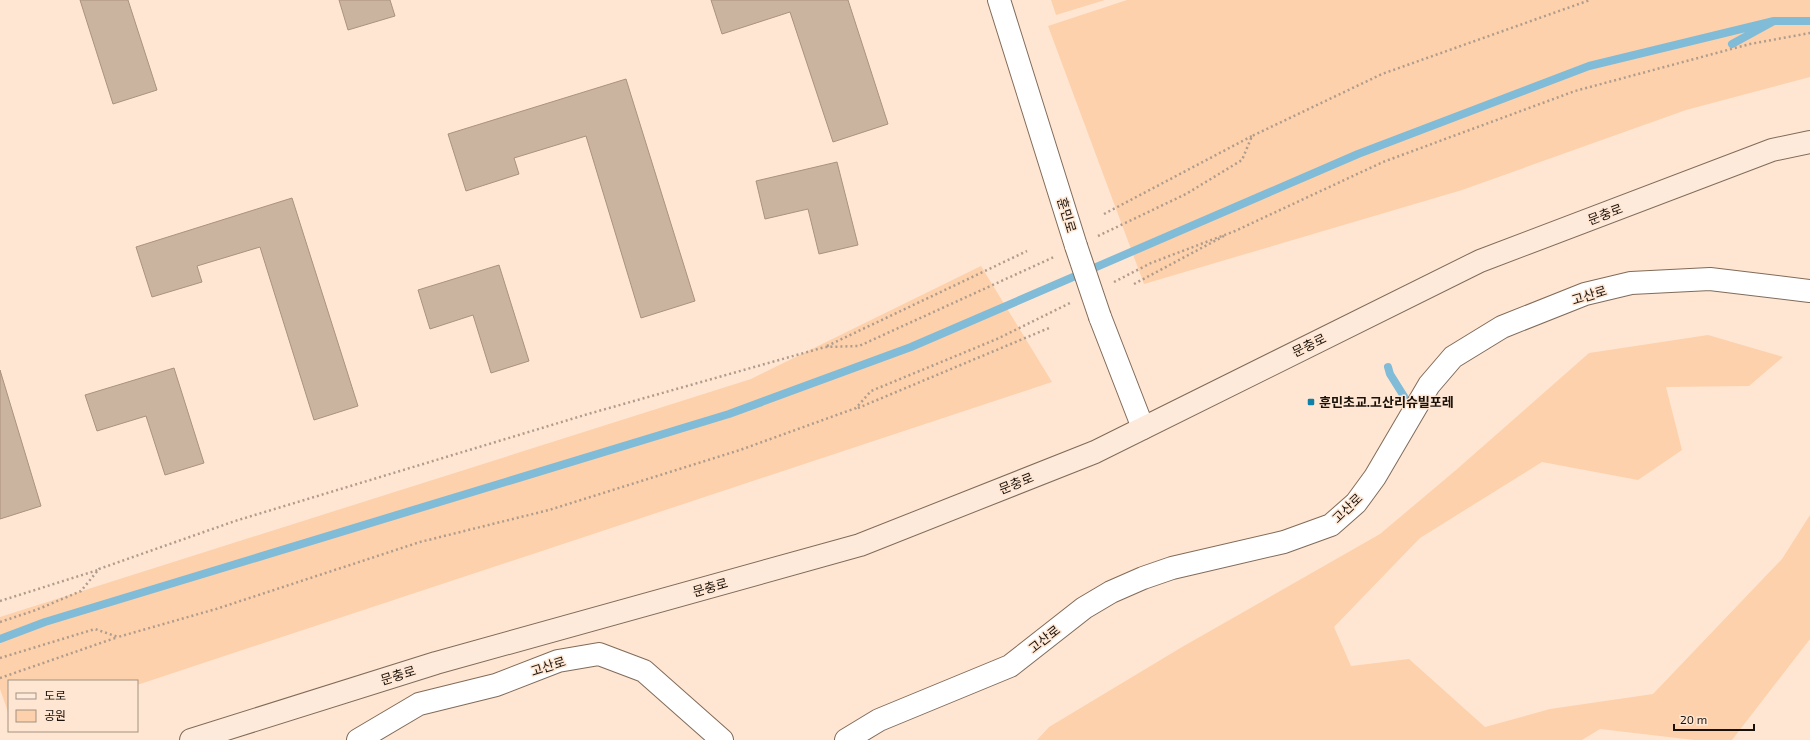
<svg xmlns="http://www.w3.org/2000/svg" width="1810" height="740" viewBox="0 0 1810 740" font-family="'Exo 2','Noto Sans KR',sans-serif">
  <rect width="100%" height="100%" fill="#ffe6d2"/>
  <!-- green -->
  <path fill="#fdd1ab" d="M1051,0H1105L1056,15Z
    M1127,0H1810V77L1686,110L1462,190L1144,284L1048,26Z
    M981,266L1052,382L137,685V681H9V715L0,689V617L751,379Z
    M1708,335L1783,357L1749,386L1666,387L1682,450L1638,480L1542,462L1420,538L1334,627L1351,666L1409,659L1485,727L1550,709L1653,694L1782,559L1810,515V639L1732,740H1694L1600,729L1582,740H1037L1049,727L1182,647L1380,534L1456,470L1589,353Z"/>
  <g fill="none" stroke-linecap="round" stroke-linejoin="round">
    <!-- stream -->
    <path stroke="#80bbd7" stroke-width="8" d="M1732,44L1774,21H1810
      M1388,367L1390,374L1405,398
      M0,639L45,622L729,414L911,347L1358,154L1589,66L1774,21"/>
  </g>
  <!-- building -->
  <path fill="#cab39f" stroke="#a9927f" d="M80,0H128L157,90L113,104Z
    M339,0H390L395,16L348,30Z
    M711,0H848L888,124L833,142L790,12L722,34Z
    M626,79L695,301L641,318L586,136L514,158L519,174L466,191L448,134Z
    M837,162L858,245L819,254L808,209L765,219L756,181Z
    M292,198L358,406L314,420L260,247L197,266L202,282L152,297L136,247Z
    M499,265L529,361L491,373L473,315L430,329L418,290Z
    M174,368L204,463L165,475L146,416L97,431L85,395Z
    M0,370L41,506L0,519Z"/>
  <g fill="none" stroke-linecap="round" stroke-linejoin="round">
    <defs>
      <path id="street" d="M999,0L1076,246
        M1100,317L1143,428
        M358,740L419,704L496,685L558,661L599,654L644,671L722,740
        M846,740L879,720L1010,666L1084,608L1111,592L1143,578L1172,568L1284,542L1331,525L1356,503L1375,477L1429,385L1453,357L1502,327L1585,294L1631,283L1710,279L1810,291"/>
      <path id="secondary" d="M191,740L436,663L860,545L1095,452L1480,261L1772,150L1810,142"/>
    </defs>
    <!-- street casing -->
    <use href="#street" stroke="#806b59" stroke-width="24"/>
    <!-- secondary casing -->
    <use href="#secondary" stroke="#806b59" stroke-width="24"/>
    <!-- path -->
    <path stroke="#b09c8d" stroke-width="2.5" stroke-dasharray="2 3" stroke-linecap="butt" d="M1104,214L1252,136
      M1098,236L1186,194L1242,160L1252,136L1382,74L1590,0
      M1114,282L1151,263L1235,231L1383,162L1575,91L1750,44L1810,33
      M1134,284L1224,236
      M827,346L1027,251
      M858,408L1049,328
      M0,601L98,570
      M0,622L36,610L81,591L99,569L235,521L588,414L825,347L859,346L1054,257
      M0,658L95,629L118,637L216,609L420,542L549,510L740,450L856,408L871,391L997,339L1070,303
      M0,678L118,637"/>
    <!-- street -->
    <use href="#street" stroke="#fff" stroke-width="22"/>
    <!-- secondary -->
    <use href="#secondary" stroke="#fdeada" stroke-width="22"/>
    <defs>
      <path id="street-bridge" d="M1076,246L1100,317"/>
    </defs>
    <!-- street-bridge casing -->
    <use href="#street-bridge" stroke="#806b59" stroke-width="24" stroke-linecap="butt"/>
    <!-- street-bridge -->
    <use href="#street-bridge" stroke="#fff" stroke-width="22"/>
  </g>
  <!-- markers -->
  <rect fill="#0f80a8" stroke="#ffe6d2" stroke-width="1.5" x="1307" y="398" width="8" height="8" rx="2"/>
  <g text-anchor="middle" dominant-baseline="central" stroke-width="3" stroke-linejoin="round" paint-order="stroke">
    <!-- street labels -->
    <g font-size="13" fill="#19110a" stroke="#ffe6d2">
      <text transform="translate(1605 214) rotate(-21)">문충로</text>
      <text transform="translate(1067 215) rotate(73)">훈민로</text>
      <text transform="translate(1589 295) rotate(-17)">고산로</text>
      <text transform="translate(1309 345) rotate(-26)">문충로</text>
      <text transform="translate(1016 483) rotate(-22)">문충로</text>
      <text transform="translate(1347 508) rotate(-44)">고산로</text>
      <text transform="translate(710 587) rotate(-16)">문충로</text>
      <text transform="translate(1044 639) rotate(-38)">고산로</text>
      <text transform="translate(548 666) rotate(-18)">고산로</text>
      <text transform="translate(398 675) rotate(-17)">문충로</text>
    </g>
    <!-- poi labels -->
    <g font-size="13" font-weight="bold" fill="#19110a" stroke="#ffe6d2" text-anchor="start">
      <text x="1319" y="402">훈민초교.고산리슈빌포레</text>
    </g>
  </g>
  <!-- legend -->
  <rect x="8" y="680" width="130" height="52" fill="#ffe6d2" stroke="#a39182"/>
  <rect x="16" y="693" width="20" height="6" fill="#fdeada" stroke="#a39182"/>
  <text x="44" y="700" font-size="12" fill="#19110a">도로</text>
  <rect x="16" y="710" width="20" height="12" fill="#fdd1ab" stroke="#a39182"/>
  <text x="44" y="720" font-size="12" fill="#19110a">공원</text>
  <!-- scale -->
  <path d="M1674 724v6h80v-6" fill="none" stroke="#19110a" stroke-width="2"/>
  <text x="1680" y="724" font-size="12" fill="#19110a" stroke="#ffe6d2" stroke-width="3" paint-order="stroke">20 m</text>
</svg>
